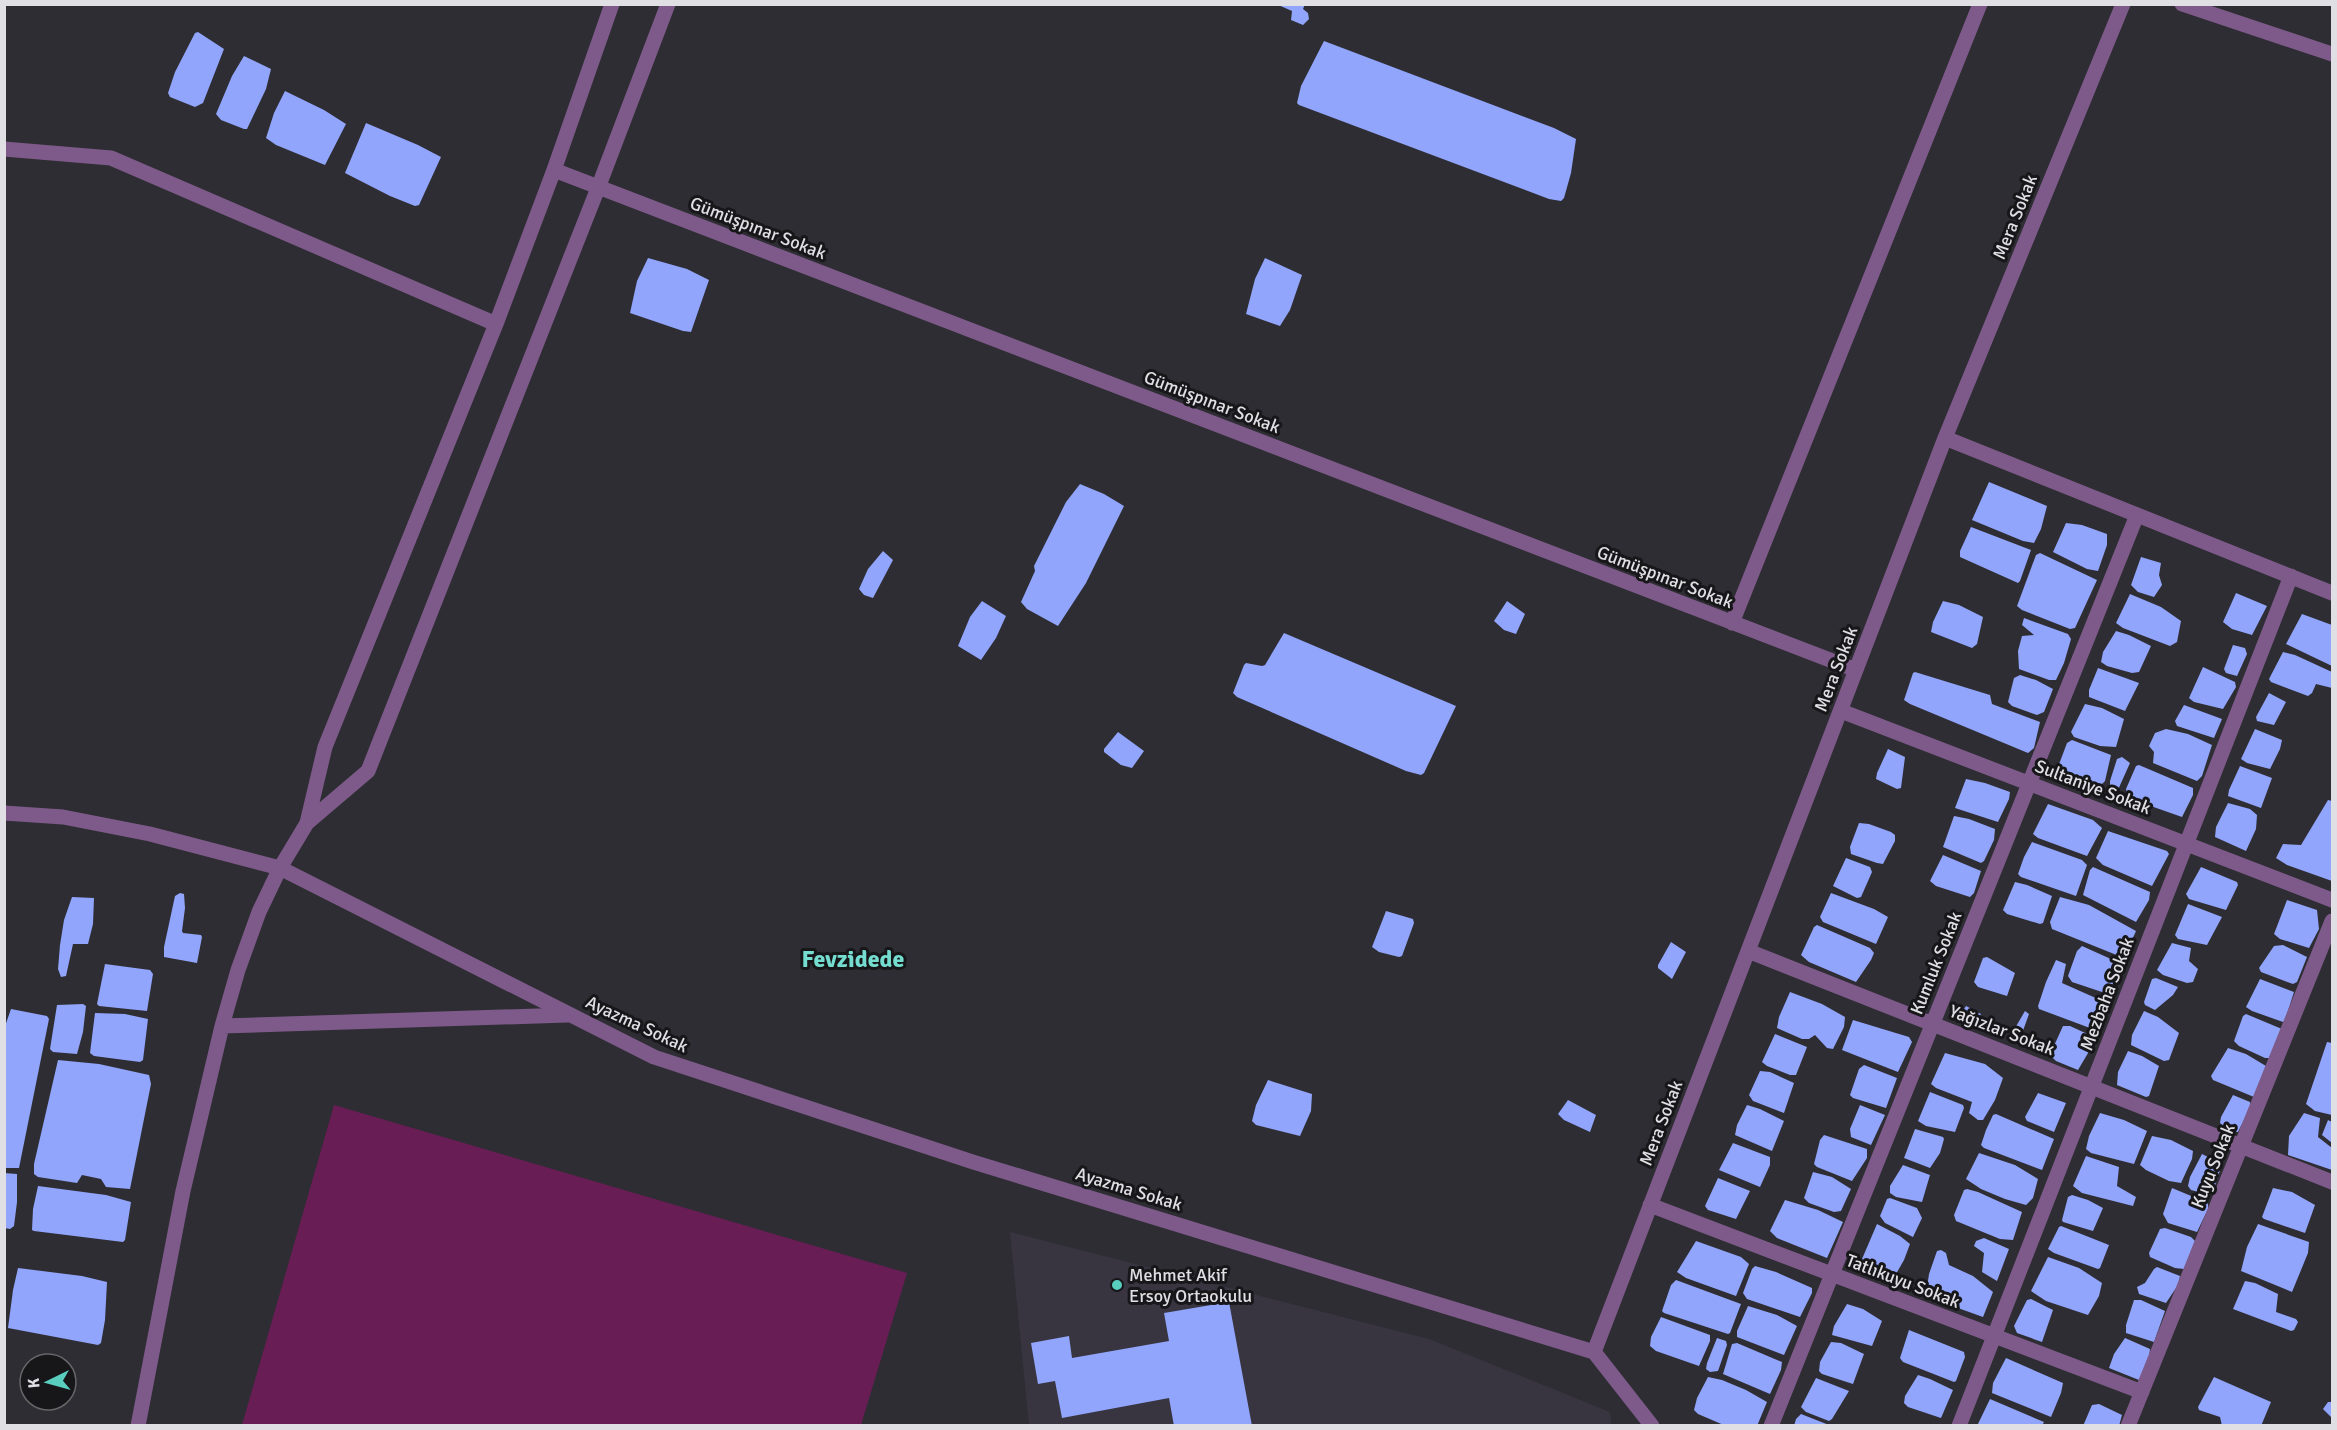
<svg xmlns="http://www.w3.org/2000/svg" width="2337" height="1430" viewBox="0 0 2337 1430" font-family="Signika,sans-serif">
  <rect width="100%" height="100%" fill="#2e2d33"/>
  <!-- built -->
  <path fill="#383541" d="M1010,1232L1429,1339L1610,1412L1611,1425H1029Z"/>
  <!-- green -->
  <path fill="#681d55" d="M334,1105L907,1273L861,1425H242Z"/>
  <!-- building -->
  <path fill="#91a5fc" d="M1276,4H1305L1303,9L1308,13L1309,19L1303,25L1291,20L1292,11Z
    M198,32L224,49L203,103L195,107L170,97L168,93L175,72L195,33Z
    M1324,41L1554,128L1576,139L1571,173L1564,198L1561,201L1549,199L1299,105L1297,103L1301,86Z
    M244,56L271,69L266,89L247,129H244L221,120L216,114L232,76Z
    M285,91L324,110L346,124L325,165L276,145L266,138L274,113Z
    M366,123L418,145L441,157L419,205L415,206L390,196L345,173Z
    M648,258L687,269L709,280L691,332L683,331L630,313L637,281Z
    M1265,258L1302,275L1290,310L1280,326L1246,314L1255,279Z
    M1989,482L2047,506L2041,529L2034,543L2023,541L1972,520Z
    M1080,484L1104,494L1124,506L1086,583L1058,626L1027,609L1021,602L1035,571L1034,566L1066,502Z
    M2066,523L2082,525L2107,534V545L2098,571L2087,569L2053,552Z
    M1971,527L2031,550L2020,581L2018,583L1960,557V551Z
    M883,551L893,560L873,598L864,595L859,589L868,569Z
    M2040,553L2097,580L2075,628L2070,629L2022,610L2017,606L2036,555Z
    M2141,557L2161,563L2159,575L2162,585L2154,597L2138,592L2131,585Z
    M2236,593L2267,606L2252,635L2232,629L2223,622Z
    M2130,594L2161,607L2181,621L2177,642L2170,646L2123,628L2116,623Z
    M982,601L1006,616L996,638L981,660L958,646L970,617Z
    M1507,601L1525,614L1516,634L1504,630L1494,621Z
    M1943,601L1959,605L1983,617L1977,644L1972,648L1931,632L1933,622Z
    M2302,614L2332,625V666L2286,644Z
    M2024,618L2068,634L2071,639L2064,663L2056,680H2049L2019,669L2018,651L2022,636L2034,635L2022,625Z
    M2116,631L2129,635L2151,646L2139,672L2132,673L2107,666L2101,662L2103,652Z
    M1284,633L1456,706L1424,773L1421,775L1406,771L1237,697L1233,693L1244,665L1246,663L1262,666L1265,665Z
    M2233,645L2245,648L2247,654L2237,676L2226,673L2224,669Z
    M2283,652L2295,655L2332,672V688L2316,684L2312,693L2308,696L2271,682L2269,679Z
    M2203,667L2235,682L2236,687L2223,709L2194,702L2189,698Z
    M2098,668L2139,683L2125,711L2089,697V690Z
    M1915,672L1990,695L1992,704L2040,722L2034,748L2028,753L1910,704L1904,700L1913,673Z
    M2020,675L2036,680L2053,689L2044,712L2037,715L2012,706L2008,702L2014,678Z
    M2269,693L2286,702L2274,725L2257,721L2256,717Z
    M2085,704L2102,708L2124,719L2116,747L2100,746L2074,737L2071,732Z
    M2184,705L2222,719L2214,738L2177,726L2175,721Z
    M2166,729L2188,734L2212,745L2202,776L2197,781L2153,763L2154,752L2149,746L2155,733Z
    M2255,729L2282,740L2280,749L2270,769L2247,763L2241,759Z
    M1118,732L1144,751L1132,768L1121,765L1104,752V749Z
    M2072,740L2111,755L2105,781L2100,786L2059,773L2058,767L2067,743Z
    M1888,749L1905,757L1901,788L1897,789L1876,779L1877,773Z
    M2122,757L2130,763L2117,792L2110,791V781L2117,759Z
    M2139,765L2193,788V795L2182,817L2128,798L2126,789L2136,766Z
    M2240,766L2272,778L2261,808L2228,796L2229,790Z
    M1966,779L1985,783L2010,792L2009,799L1998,822L1955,808Z
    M2328,800L2332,801V881L2287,865L2276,858L2283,844L2301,845Z
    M2228,803L2250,809L2257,815L2256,829L2246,851L2215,837L2216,827Z
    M2048,804L2093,820L2102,828L2087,856L2038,838L2033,834Z
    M1954,816L1969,819L1995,829L1994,840L1984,861L1981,863L1943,847Z
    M1859,823L1869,824L1891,832L1895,835V841L1883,864L1877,863L1851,854L1850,847Z
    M2108,831L2167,851L2169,854L2152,886L2103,865L2096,858Z
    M2032,842L2082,860L2087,865L2076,896L2021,877L2018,874L2024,857Z
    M1943,855L1981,871L1974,893L1970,897L1936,886L1930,881Z
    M1846,858L1870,867L1872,872L1861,897L1857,898L1833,886Z
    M2093,867L2150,892L2149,900L2136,922L2083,895L2090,870Z
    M2201,867L2237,882L2238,885L2226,910L2189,899L2186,894Z
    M2015,882L2027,885L2052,896L2043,923L2040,924L2007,914L2003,910Z
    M180,893L184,894L185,908L182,931L183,933L201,935L202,937L197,963L164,957V947L175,896Z
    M1831,893L1874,909L1888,917L1876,944L1823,922L1820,917Z
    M72,897L94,898L93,924L88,944H73L66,976L61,977L58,969L60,945L64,920Z
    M2060,897L2089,905L2136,931L2124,958L2052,929L2050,922Z
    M2287,900L2317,910L2319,929L2309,948L2280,939L2274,934Z
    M2188,904L2222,917L2207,945L2178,939L2175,935Z
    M1386,911L1413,919L1414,923L1402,956L1399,957L1379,952L1372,947Z
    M1817,925L1870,948L1874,953L1871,960L1856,982L1809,962L1801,955L1814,927Z
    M1671,942L1686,952L1672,979L1658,968V965Z
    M2172,943L2191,948L2189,961L2198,969L2193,982L2187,983L2163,975L2157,970Z
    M2283,945L2307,957L2297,982L2293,984L2261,972L2259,968L2274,946Z
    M2082,946L2122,964L2108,994L2072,982L2068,976L2077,951Z
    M1987,957L2015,973L2007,996L1978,987L1974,982L1983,958Z
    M2056,960L2066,964L2062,983L2107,1003L2106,1010L2098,1031L2039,1009L2038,1006L2046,982Z
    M105,964L150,970L153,974L147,1011L99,1006L97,1004Z
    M2156,978L2178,987L2173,995L2155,1010L2145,1005L2144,1002L2152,979Z
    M2260,979L2294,992L2285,1020L2283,1022L2252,1011L2246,1007Z
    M1790,992L1822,1004L1845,1017L1844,1027L1833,1049L1827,1048L1815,1035L1809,1039H1802L1777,1028L1779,1017Z
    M83,1004L86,1006L83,1032L77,1054L53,1052L50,1049L57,1005Z
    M1966,1006L1981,1014L1974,1026L1959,1017Z
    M11,1009L47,1016L49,1019L19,1168H4V1029Z
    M2025,1011L2029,1014L2020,1039L2014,1042L2010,1039L2011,1035Z
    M2144,1011L2158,1017L2179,1033L2169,1060L2164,1061L2131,1045L2132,1035Z
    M95,1013L125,1014L148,1019L143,1060L140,1062L94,1056L90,1053Z
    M2246,1014L2282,1029L2269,1058H2265L2239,1046L2234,1041L2243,1016Z
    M1853,1020L1909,1037L1912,1042L1898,1072L1842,1050Z
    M2063,1026H2070L2094,1037L2091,1048L2078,1070L2056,1061L2052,1057L2053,1048Z
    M1775,1034L1807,1047L1796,1075H1790L1767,1066L1762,1062Z
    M2327,1042L2332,1043V1115L2315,1111L2306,1104Z
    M2228,1048L2246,1054L2266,1066L2254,1097L2213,1080L2211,1076Z
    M2128,1051L2142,1056L2159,1066L2149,1096L2146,1097L2117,1085L2118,1072Z
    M1945,1053L1985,1064L2003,1078L1995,1100L1983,1120H1978L1969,1113L1972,1102L1936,1088L1931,1084Z
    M58,1060L99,1064L149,1075L151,1084L130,1189L106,1187L101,1179L82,1175L77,1183L38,1177L34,1174V1164Z
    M1864,1065L1897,1078L1886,1108L1853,1098L1850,1095L1859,1069Z
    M1760,1071L1770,1072L1794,1083L1784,1113L1753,1101L1749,1095Z
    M1268,1080L1312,1094L1311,1111L1300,1136L1256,1125L1252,1121L1256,1105Z
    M1930,1092L1963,1105L1964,1108L1955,1132L1926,1126L1918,1121Z
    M2038,1093L2066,1103L2054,1132L2027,1121L2025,1117Z
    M2233,1095L2250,1102V1108L2238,1132L2228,1130L2220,1123L2221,1117Z
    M1568,1100L1596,1115L1590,1132L1564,1120L1558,1114Z
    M1747,1105L1760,1109L1784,1121L1772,1151L1735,1135L1737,1125Z
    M1860,1105L1885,1115L1871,1145L1851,1137L1850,1129Z
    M2100,1113L2124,1120L2147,1131L2134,1164L2091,1153L2086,1149L2089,1136Z
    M2304,1113L2320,1118L2318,1137L2332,1148V1170L2288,1155L2289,1136Z
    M1996,1114L2054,1139L2042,1170L1984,1148L1981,1145L1986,1130L1993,1115Z
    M2328,1120L2332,1122V1143L2322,1135Z
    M1915,1129L1943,1137L1944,1139L1940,1153L1930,1168L1904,1158Z
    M1824,1135L1867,1149V1158L1852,1181L1817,1167L1814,1164L1820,1140Z
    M2152,1136L2171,1140L2193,1151L2192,1159L2181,1183L2169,1181L2146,1170L2140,1165Z
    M1733,1143L1770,1157V1165L1760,1187L1719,1170Z
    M1979,1153L2015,1165L2038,1179L2033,1198L2026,1205L2005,1199L1981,1189L1966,1179Z
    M2202,1154L2220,1163L2221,1167L2213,1192L2210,1195L2191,1190L2188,1186L2190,1177Z
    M2086,1156L2119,1167L2117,1186L2136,1197L2133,1206L2082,1193L2073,1186Z
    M1903,1165L1930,1175L1922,1202L1896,1197L1890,1193V1186Z
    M1813,1172L1832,1177L1851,1189L1841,1211L1834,1212L1809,1203L1804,1198Z
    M4,1173L17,1174V1202L14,1226L10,1229L4,1228Z
    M1718,1178L1750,1191L1736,1219L1708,1210L1705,1206Z
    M38,1186L106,1195L131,1202L125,1240L123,1242L34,1231L32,1230L33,1209Z
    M2172,1188L2208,1203V1209L2197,1232L2168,1223L2163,1214Z
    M2273,1188L2292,1192L2315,1205L2305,1233L2264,1219L2262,1217Z
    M1967,1189L1978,1192L2022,1212L2013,1240L2000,1239L1956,1221L1954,1215L1964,1190Z
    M2072,1195L2088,1200L2103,1208L2093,1231L2063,1222L2062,1220L2068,1197Z
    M1890,1198L1917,1208L1922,1218L1913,1237L1885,1223L1880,1216L1887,1199Z
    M1785,1200L1818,1210L1843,1222L1827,1258L1777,1238L1770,1231Z
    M1877,1224L1900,1236L1910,1244L1904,1260L1892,1281L1866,1271L1859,1266Z
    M2258,1224L2309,1242L2308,1253L2292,1292L2241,1271L2247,1247Z
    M2061,1226L2109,1245L2100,1268L2098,1269L2054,1253L2048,1249L2059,1227Z
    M2165,1228L2191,1237L2195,1241L2184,1269L2175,1268L2150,1257L2149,1253L2160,1229Z
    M1984,1238L2009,1249L1997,1281L1982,1272L1984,1253L1974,1246L1976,1241Z
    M1696,1241L1741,1257L1749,1264L1736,1296L1686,1278L1677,1272Z
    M1941,1250L1946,1253L1949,1265L1973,1276L1993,1292L1983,1317L1930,1298L1926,1294L1929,1274L1937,1251Z
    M2048,1257L2079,1268L2102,1283L2099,1296L2088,1315L2046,1301L2031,1291Z
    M1755,1266L1776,1272L1812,1288V1293L1800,1317L1747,1299L1743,1293L1752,1269Z
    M2157,1267L2180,1276L2178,1285L2166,1303L2139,1294L2137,1287L2145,1283L2154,1269Z
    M18,1268L82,1276L107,1282L105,1320L101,1343L98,1345L8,1328L13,1290Z
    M1676,1280L1741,1304L1730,1333L1728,1334L1664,1313L1662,1311L1671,1285Z
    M2245,1281L2255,1283L2278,1294L2276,1312L2296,1319L2298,1322L2294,1330L2291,1331L2233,1309Z
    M2031,1299L2053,1310L2042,1342L2017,1333L2014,1326L2027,1300Z
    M2134,1300H2141L2165,1311L2154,1342L2126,1333V1325Z
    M1229,1302L1252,1426H1174L1169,1398L1062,1418L1055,1381L1038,1384L1031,1343L1069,1336L1072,1358L1169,1341L1164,1313Z
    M1847,1304L1863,1309L1882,1321L1872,1346L1832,1335L1834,1326Z
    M1748,1306L1777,1315L1797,1326L1784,1355L1737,1337V1331Z
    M1661,1317L1710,1335V1341L1699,1366L1656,1351L1650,1346L1651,1337Z
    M1909,1330L1964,1352L1965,1357L1956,1381L1954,1382L1903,1362L1900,1358Z
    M1717,1338L1726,1341L1727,1345L1718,1371L1710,1372L1706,1369L1707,1363Z
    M2125,1338L2150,1349L2149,1357L2139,1380L2109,1368L2114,1354Z
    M1831,1342L1841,1343L1864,1354L1853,1384L1822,1374L1819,1371L1820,1362Z
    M1737,1343L1782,1362L1781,1370L1770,1394L1723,1374L1732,1344Z
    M2006,1358L2063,1383L2061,1393L2051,1417L1992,1393L1993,1383Z
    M1918,1375L1930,1379L1953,1390L1941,1418L1908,1407L1904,1403L1905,1396Z
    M1708,1377L1722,1380L1746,1390L1767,1402L1757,1426H1726L1698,1414L1694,1410L1697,1398Z
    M2214,1377L2271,1402L2261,1426H2222L2220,1417L2199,1410L2198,1407Z
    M1816,1378L1849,1391L1832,1419L1829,1421L1806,1412L1801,1407Z
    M1990,1399L2044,1422L2042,1426H1977Z
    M2328,1402H2332V1418L2323,1409Z
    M2099,1404L2122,1415L2119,1426H2083L2092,1405Z
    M1801,1414L1829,1425V1426H1794L1796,1419Z"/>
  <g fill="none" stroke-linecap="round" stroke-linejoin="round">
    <!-- minor -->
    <path stroke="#7e5a8a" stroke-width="15" d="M2182,4L2332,54
      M4,149L111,158L496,324
      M554,170L1856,670
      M1945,438L2332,593
      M1732,623L1980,4
      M1841,711L2332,900
      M4,813L63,817L150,834L280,868L654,1057L973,1162L1594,1352L1652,1426
      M307,823L368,771L598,188L668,4
      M1748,951L2332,1182
      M222,1026L567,1015
      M1650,1205L2142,1392
      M1594,1352L1945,438L2123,4
      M138,1426L183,1191L222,1026L238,970L259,912L280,868L307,823L325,747L496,324L554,170L612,4
      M1771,1426L2137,515
      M1959,1426L2291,576
      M2128,1426L2332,921"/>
  </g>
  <!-- markers -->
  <circle fill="#59cebf" stroke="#171619" stroke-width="2" cx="1117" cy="1285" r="6"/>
  <g text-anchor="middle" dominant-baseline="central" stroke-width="6" stroke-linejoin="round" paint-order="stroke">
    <!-- street labels -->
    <g font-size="18" fill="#e0dfe3" stroke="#171619">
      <text transform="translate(2015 217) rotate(-68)">Mera Sokak</text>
      <text transform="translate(758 228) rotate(21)">Gümüşpınar Sokak</text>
      <text transform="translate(1212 402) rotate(21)">Gümüşpınar Sokak</text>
      <text transform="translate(1665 577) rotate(21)">Gümüşpınar Sokak</text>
      <text transform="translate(1836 669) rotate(-69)">Mera Sokak</text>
      <text transform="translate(2093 787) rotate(21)">Sultaniye Sokak</text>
      <text transform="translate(1936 963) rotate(-68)">Kumluk Sokak</text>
      <text transform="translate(2107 994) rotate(-69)">Mezbaha Sokak</text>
      <text transform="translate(637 1024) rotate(25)">Ayazma Sokak</text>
      <text transform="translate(2002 1030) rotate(21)">Yağızlar Sokak</text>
      <text transform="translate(1661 1123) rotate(-69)">Mera Sokak</text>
      <text transform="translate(2213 1166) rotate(-68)">Kuyu Sokak</text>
      <text transform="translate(1129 1189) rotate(17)">Ayazma Sokak</text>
      <text transform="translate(1903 1281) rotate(21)">Tatlıkuyu Sokak</text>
    </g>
    <!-- poi labels -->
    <g font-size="18" fill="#e0dfe3" stroke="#171619" text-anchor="start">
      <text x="1129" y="1275">Mehmet Akif<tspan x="1129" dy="21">Ersoy Ortaokulu</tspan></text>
    </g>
    <!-- district labels -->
    <g font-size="24" font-weight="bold" fill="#75ddcf" stroke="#171619">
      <text x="853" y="959">Fevzidede</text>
    </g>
  </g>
  <!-- border -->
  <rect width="2337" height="1430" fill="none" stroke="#e0dfe3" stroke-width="12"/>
  <!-- north arrow -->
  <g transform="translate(48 1382) rotate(265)"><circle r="28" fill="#171619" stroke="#67666a" stroke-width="1.5"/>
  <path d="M0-4.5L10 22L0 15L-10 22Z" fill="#59cebf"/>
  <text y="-9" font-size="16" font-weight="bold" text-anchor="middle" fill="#e0dfe3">K</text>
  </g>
</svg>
